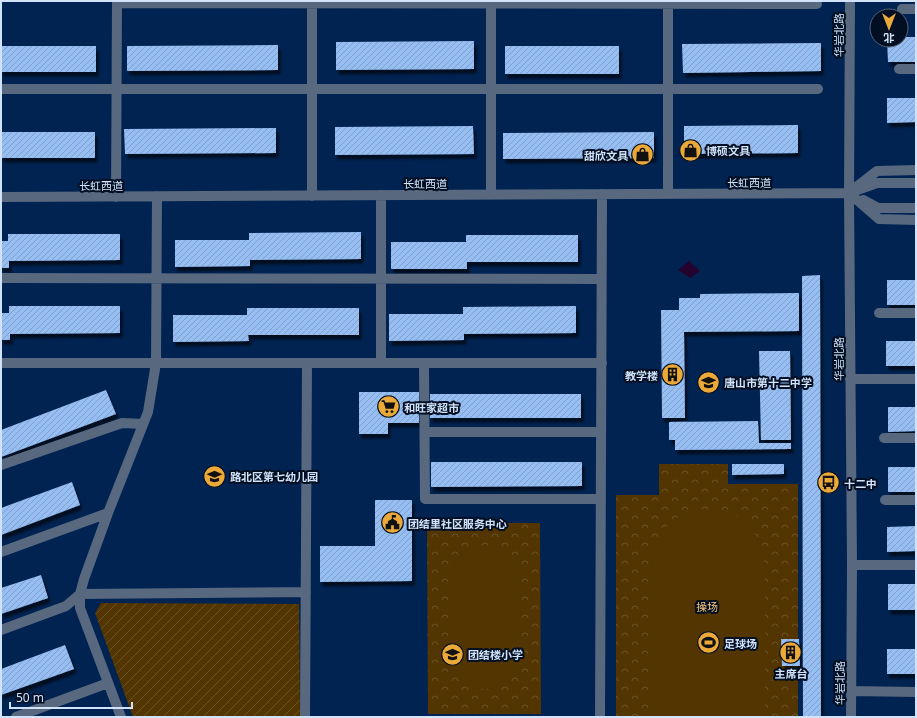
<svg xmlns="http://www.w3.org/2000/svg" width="917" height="718" viewBox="0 0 917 718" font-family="'Noto Sans','Noto Sans SC',sans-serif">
  <defs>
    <pattern id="park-crowns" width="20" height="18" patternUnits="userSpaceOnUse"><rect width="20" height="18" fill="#523500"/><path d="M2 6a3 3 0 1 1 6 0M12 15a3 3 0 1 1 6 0" fill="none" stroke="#6a5226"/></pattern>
    <pattern id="garden-furrows" width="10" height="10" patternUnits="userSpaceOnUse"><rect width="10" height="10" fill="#523500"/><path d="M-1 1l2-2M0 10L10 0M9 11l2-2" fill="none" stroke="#6a5226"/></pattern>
    <pattern id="building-hatch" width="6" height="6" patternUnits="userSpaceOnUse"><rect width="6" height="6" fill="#96bef3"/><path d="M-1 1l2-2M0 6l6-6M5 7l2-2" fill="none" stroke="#80a0c9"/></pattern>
    <filter id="shadow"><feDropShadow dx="2.5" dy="4.5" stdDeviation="1" flood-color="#0009"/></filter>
  </defs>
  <rect width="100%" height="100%" fill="#002351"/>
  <!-- park -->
  <path fill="url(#park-crowns)" d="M659,464H728V484H798V717H616V495H659Z
    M427,523H540L541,714H428Z"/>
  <!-- garden -->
  <path fill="url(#garden-furrows)" d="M101,603L299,604L300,717H133L95,613Z"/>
  <!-- pitch -->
  <path fill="#523500" d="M710,509C716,511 725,511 731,514C756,523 762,546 765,570V717H652V570C652,567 650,563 651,560C651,541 672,516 691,511C697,510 704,510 710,509Z
    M475,546C480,546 488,544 494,546C506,548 513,560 519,570V665C509,684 496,693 474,687C471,686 467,686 465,684C458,680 454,671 451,664V574C457,557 459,554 475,546Z"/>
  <!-- water -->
  <path fill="#24032f" d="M689,261L700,271L690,278L678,270Z"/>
  <!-- building -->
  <path fill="url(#building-hatch)" filter="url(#shadow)" d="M901,37H916V62H888L887,40H901Z
    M474,41V69L336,70V42Z
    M821,43V71L683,73L682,44Z
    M278,45V70L127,71V46Z
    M1,46H96V72H1Z
    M505,46H619V74H505Z
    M887,98H916V122L887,123Z
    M798,125V153L684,154V126Z
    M473,126L474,154L335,155V127Z
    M276,128V153L125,154L124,129Z
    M1,132H95V158H1Z
    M654,132V158L503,159V133Z
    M361,232V259L250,260V266L175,267V240H249V233Z
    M8,234H120V260L9,261V268H1V241H8Z
    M466,235H578V262H467V269H391V242H466Z
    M820,275L821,717H803L802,276Z
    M887,280H916V305H887Z
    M799,293V331L684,332L685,418H662L661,310H679V298H700V294Z
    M9,306H120V333L10,334V340H1V313H9Z
    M576,306V333L464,334V340L389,341V314H463V307Z
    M247,308H359V335H248L249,341L173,342V315H247Z
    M886,341H916V366H886Z
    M759,351H790L791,440H761Z
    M106,390L116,414L1,457V430Z
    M359,392H419V423H388V434H359Z
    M430,394H581V418H430Z
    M888,407H916V431L888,432Z
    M758,421L759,443H791V449L675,450V440H669V422Z
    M431,462H582V486L431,487Z
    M732,464H784V474L732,475Z
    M888,467H916V492H888Z
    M72,482L80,505L1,535V508Z
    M375,500H412V581L320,582V546H375Z
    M916,526V551L887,552V527Z
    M41,575L48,598L1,614V588Z
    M888,584H916V610H888Z
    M781,639H799L800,666H782Z
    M65,645L74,669L1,695V669Z
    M887,649H916V674H887Z"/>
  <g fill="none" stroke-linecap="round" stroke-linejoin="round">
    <!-- minor -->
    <path stroke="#57687f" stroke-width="10" d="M312,1V196
      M491,1V195
      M668,1V194
      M850,1L849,193L852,565L851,717
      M117,3L817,4
      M902,9H916
      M899,69H916
      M1,89H818
      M855,188L877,171L916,170
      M849,193L879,219L916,220
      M381,195V363
      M1,197L849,193L877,183H916
      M116,197L117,1
      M863,200L878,208H916
      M1,278L600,279
      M879,313H916
      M1,363H602
      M424,363L425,499H601
      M850,379H916
      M425,432H601
      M884,438H916
      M1,465L122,423L143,424
      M885,500H916
      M1,552L108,513
      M852,565H916
      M1,630L66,606L80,594L306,592
      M851,691L916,692
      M16,717L108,683
      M121,717L80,608V594L84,579L108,513L148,412L156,363L157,196
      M305,717L307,363
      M600,717C601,543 600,369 602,194"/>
  </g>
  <!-- icons -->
  <defs>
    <symbol id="shop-disc" viewBox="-11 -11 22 22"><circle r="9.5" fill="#eba93a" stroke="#020e22"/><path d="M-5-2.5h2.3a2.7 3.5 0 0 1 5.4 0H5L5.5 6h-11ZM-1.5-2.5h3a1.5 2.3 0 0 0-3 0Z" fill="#111"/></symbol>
    <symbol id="building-disc" viewBox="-11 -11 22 22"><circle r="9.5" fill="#eba93a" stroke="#020e22"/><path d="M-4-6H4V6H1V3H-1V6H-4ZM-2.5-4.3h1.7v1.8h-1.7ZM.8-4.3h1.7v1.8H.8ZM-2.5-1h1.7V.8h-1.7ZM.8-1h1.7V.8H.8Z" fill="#111"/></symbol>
    <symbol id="school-disc" viewBox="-11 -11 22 22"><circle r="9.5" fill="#eba93a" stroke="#020e22"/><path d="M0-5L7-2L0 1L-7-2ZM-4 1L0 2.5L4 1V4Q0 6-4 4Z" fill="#111"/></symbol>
    <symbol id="supermarket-disc" viewBox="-11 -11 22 22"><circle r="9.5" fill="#eba93a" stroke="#020e22"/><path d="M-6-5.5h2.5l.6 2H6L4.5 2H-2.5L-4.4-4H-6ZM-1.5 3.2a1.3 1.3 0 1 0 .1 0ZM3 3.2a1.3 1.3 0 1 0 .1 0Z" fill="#111"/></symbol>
    <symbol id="bus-disc" viewBox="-11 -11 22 22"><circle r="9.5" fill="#eba93a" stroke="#020e22"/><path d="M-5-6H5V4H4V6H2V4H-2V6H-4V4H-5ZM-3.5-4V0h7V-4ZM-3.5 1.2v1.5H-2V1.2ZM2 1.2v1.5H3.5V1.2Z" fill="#111"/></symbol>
    <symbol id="civic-disc" viewBox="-11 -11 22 22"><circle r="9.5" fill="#eba93a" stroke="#020e22"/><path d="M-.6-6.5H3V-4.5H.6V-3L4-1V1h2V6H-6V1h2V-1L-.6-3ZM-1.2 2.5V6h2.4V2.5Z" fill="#111"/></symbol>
    <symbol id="stadium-disc" viewBox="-11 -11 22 22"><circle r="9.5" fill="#eba93a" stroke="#020e22"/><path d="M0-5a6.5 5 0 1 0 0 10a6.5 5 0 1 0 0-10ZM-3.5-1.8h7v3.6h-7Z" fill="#111"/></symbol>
  </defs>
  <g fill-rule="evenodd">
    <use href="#shop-disc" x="678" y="138" width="25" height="25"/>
    <use href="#shop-disc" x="630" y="142" width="25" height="25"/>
    <use href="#building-disc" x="660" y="362" width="25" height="25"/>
    <use href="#school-disc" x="696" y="370" width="25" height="25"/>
    <use href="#supermarket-disc" x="376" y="394" width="25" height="25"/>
    <use href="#school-disc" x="202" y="464" width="25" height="25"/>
    <use href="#bus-disc" x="816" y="470" width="25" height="25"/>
    <use href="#civic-disc" x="380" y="510" width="25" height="25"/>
    <use href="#stadium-disc" x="696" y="630" width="25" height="25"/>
    <use href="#building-disc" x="778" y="640" width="25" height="25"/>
    <use href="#school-disc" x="440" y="642" width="25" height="25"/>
  </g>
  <g text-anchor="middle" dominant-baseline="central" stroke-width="4" stroke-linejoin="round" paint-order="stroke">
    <!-- street labels -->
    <g font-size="11" fill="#d1e3fa" stroke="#020e22">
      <text transform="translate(838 35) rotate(-90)">华岩北路</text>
      <text x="749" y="182">长虹西道</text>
      <text x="425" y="183">长虹西道</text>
      <text x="101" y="185">长虹西道</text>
      <text transform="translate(838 359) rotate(-90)">华岩北路</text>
      <text transform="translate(839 683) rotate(-90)">华岩北路</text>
    </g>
    <!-- poi labels -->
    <g font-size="11" font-weight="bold" fill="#d1e3fa" stroke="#020e22" text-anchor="start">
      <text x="706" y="150">博硕文具</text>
      <text x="628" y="155" text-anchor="end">甜欣文具</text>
      <text x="658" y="375" text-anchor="end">教学楼</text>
      <text x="724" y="382">唐山市第十二中学</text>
      <text x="404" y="407">和旺家超市</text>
      <text x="230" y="476">路北区第七幼儿园</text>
      <text x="844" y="483">十二中</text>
      <text x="408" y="523">团结里社区服务中心</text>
      <text x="724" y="643">足球场</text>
      <text x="468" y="654">团结楼小学</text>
      <text x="791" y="673" text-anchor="middle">主席台</text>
    </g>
    <!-- park labels -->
    <g font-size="11" fill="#fdc97c" stroke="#020e22">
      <text x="707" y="606">操场</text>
    </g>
  </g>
  <!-- border -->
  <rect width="917" height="718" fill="none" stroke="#d1e3fa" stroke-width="4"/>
  <!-- north arrow -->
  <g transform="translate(889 28) rotate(180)"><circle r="19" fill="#020e22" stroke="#556378"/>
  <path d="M0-3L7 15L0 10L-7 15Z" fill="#eba93a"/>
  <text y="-6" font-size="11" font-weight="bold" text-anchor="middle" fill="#d1e3fa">北</text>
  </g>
  <!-- scale -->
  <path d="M10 702v6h122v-6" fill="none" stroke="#d1e3fa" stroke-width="2"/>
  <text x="16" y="702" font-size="12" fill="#d1e3fa" stroke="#020e22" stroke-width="3" paint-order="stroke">50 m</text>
</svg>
